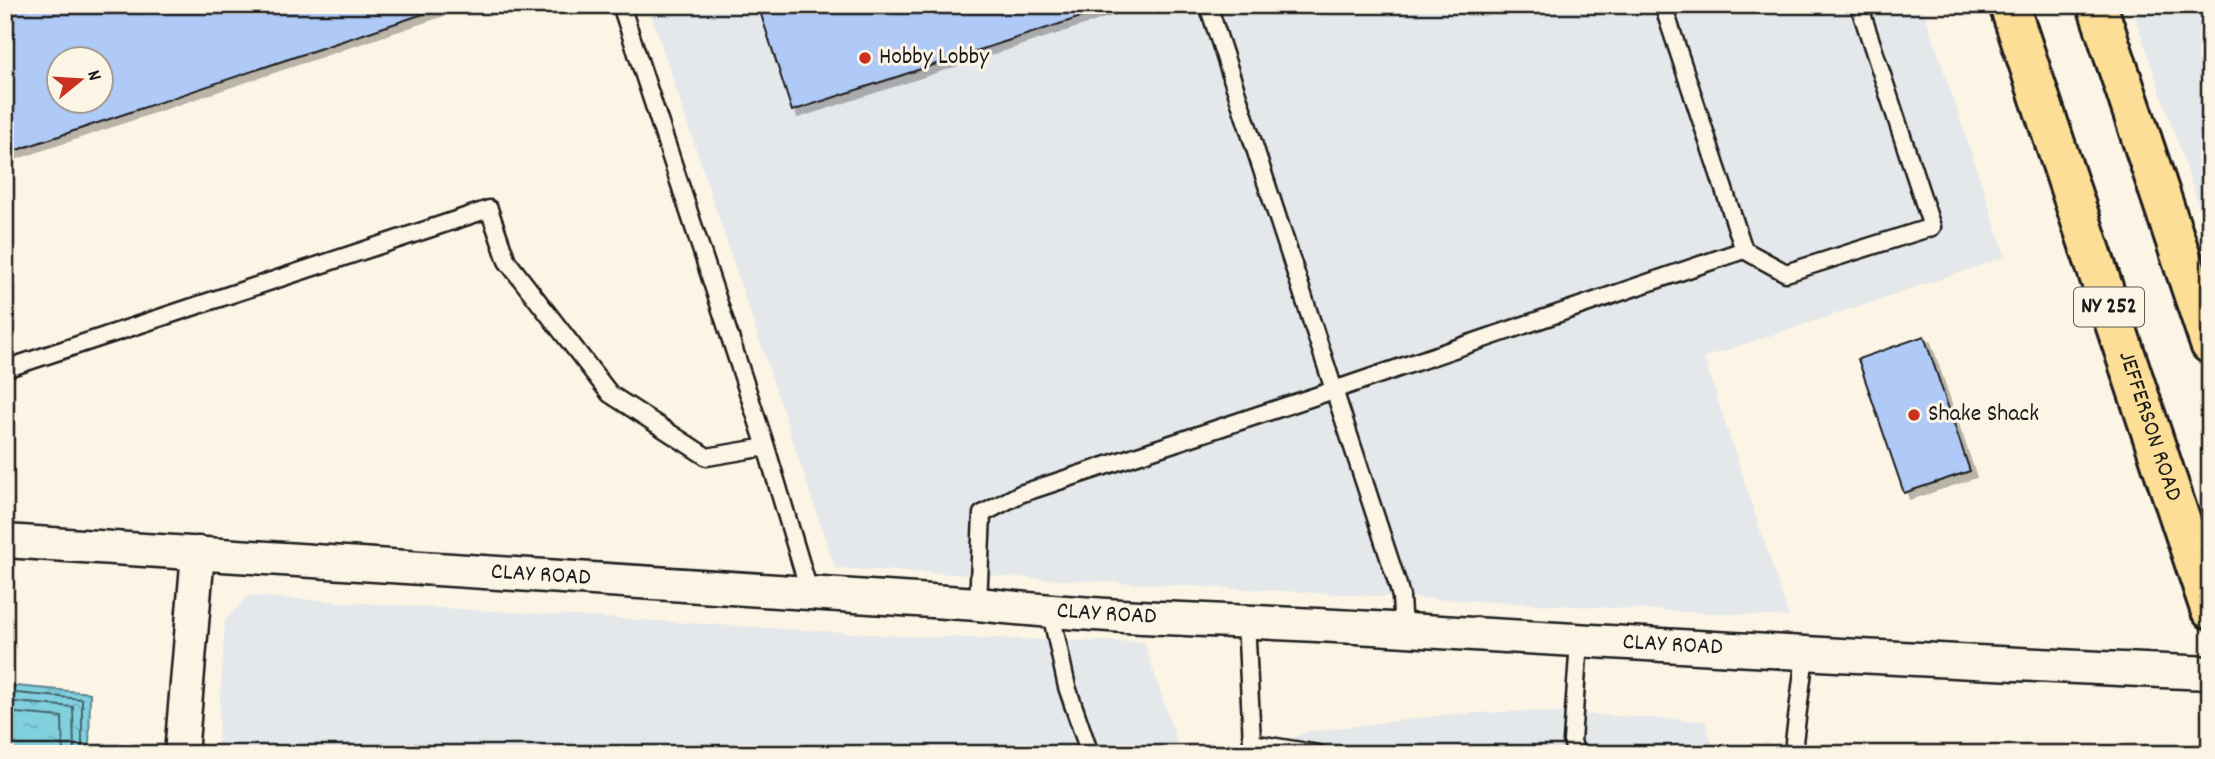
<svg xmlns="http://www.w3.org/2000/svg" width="2215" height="759" viewBox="0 0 2215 759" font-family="Dekko,sans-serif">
  <defs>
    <pattern id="water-ripples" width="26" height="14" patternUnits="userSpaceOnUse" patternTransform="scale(1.75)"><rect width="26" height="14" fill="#81d0de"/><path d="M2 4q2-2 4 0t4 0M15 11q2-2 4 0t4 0" fill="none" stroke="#6fb2be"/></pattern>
    <filter id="shadow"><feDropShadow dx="6" dy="6" stdDeviation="0" flood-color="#0004"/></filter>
  </defs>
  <rect width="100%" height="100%" fill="#fcf5e5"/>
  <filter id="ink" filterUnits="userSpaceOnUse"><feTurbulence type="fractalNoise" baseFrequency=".0143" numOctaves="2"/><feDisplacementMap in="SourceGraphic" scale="14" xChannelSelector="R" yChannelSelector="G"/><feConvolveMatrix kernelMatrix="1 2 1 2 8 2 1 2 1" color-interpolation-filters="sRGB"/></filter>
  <g filter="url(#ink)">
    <!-- built -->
    <path fill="#e5e8ea" d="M648,5H1922L2006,257L1704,358L1789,617L835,568Z
      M2131,5H2210V238Z
      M248,596L902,636L1144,642L1181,754H217L225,620Z
      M1530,711L1705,721L1716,754H1250L1307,732L1452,714Z"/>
    <!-- water -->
    <path fill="url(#water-ripples)" stroke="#598890" stroke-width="2" d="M5,685L90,693L89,754H5Z"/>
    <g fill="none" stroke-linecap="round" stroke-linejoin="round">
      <!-- shore -->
      <path stroke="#44646a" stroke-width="2" d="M5,692L82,699V754
        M5,701L73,707L74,754
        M5,712L62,717L63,754"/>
    </g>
    <!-- building -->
    <path fill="#afcaf7" stroke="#1c1c1c" stroke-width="2" fill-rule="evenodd" filter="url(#shadow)" d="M5,5H450L5,154ZM60,60H102V102H60Z
      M758,5H1118L792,111Z
      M1924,336L1970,471L1904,493L1858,359Z"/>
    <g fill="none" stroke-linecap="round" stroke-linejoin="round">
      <defs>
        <path id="service" d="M621,5L766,447L810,594
          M1208,5L1398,585L1401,597L1403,630
          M1663,5L1744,250L1786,273L1932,227L1859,5
          M5,369L489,209L507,261L610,394L707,457L766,447
          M978,604L982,514L1020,494L1334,390L1744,250
          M1051,613L1067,687L1090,754
          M1246,620L1252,743L1256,754
          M1252,743L1319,754
          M1576,754L1572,741L1579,641
          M1798,754L1794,742L1805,655"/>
        <g id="minor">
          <path id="s1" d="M5,541L978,604C1109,619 1242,620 1374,628C1652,645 1931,661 2210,673"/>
          <path d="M181,754L198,553"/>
        </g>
        <g id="primary">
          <path id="s2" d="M2009,5L2210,609"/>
          <path d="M2097,5L2210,344"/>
        </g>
      </defs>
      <!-- service casing -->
      <use href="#service" stroke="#1c1c1c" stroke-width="21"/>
      <!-- minor casing -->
      <use href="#minor" stroke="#1c1c1c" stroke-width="37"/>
      <!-- primary casing -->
      <use href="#primary" stroke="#1c1c1c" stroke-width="44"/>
      <!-- service -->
      <use href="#service" stroke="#fcf5e5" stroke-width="16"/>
      <!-- minor -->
      <use href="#minor" stroke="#fcf5e5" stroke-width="32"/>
      <!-- primary -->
      <use href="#primary" stroke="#fdde96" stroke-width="38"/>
    </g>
  </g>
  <!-- markers -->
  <g fill="#c8321e" stroke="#fcf5e5" stroke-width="2.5">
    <circle cx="865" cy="58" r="7"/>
    <circle cx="1914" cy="415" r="7"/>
  </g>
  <g text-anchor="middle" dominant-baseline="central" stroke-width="6" stroke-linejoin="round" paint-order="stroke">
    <!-- shield labels -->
    <rect fill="#fcf5e5" stroke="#5f5d58" stroke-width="2" x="2074" y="287.5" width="70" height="39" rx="5"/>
    <g font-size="23" font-weight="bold" fill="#1c1c1c">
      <text x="2109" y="307">NY 252</text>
    </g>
    <!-- poi labels -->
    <g font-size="24" fill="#1c1c1c" stroke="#fcf5e5" text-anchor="start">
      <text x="879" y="58">Hobby Lobby</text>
      <text x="1928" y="415">Shake Shack</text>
    </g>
    <!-- street labels -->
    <g font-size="24" fill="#1c1c1c" stroke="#fcf5e5">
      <text stroke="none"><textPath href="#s2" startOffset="444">JEFFERSON ROAD</textPath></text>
      <text stroke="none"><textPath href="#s1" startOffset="537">CLAY ROAD</textPath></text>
      <text stroke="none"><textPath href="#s1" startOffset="1104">CLAY ROAD</textPath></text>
      <text stroke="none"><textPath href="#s1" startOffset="1671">CLAY ROAD</textPath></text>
    </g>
  </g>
  <!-- margin -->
  <rect width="2215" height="759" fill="none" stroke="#fcf5e5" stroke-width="28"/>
  <rect x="14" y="14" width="2187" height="731" fill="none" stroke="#1c1c1c" stroke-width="2.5" filter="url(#ink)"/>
  <!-- north arrow -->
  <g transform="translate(80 80) rotate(72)"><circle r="33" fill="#fcf5e5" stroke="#a29e95" stroke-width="2"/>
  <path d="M0-5L12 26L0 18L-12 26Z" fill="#c8321e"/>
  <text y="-10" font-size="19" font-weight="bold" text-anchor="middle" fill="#1c1c1c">N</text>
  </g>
</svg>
